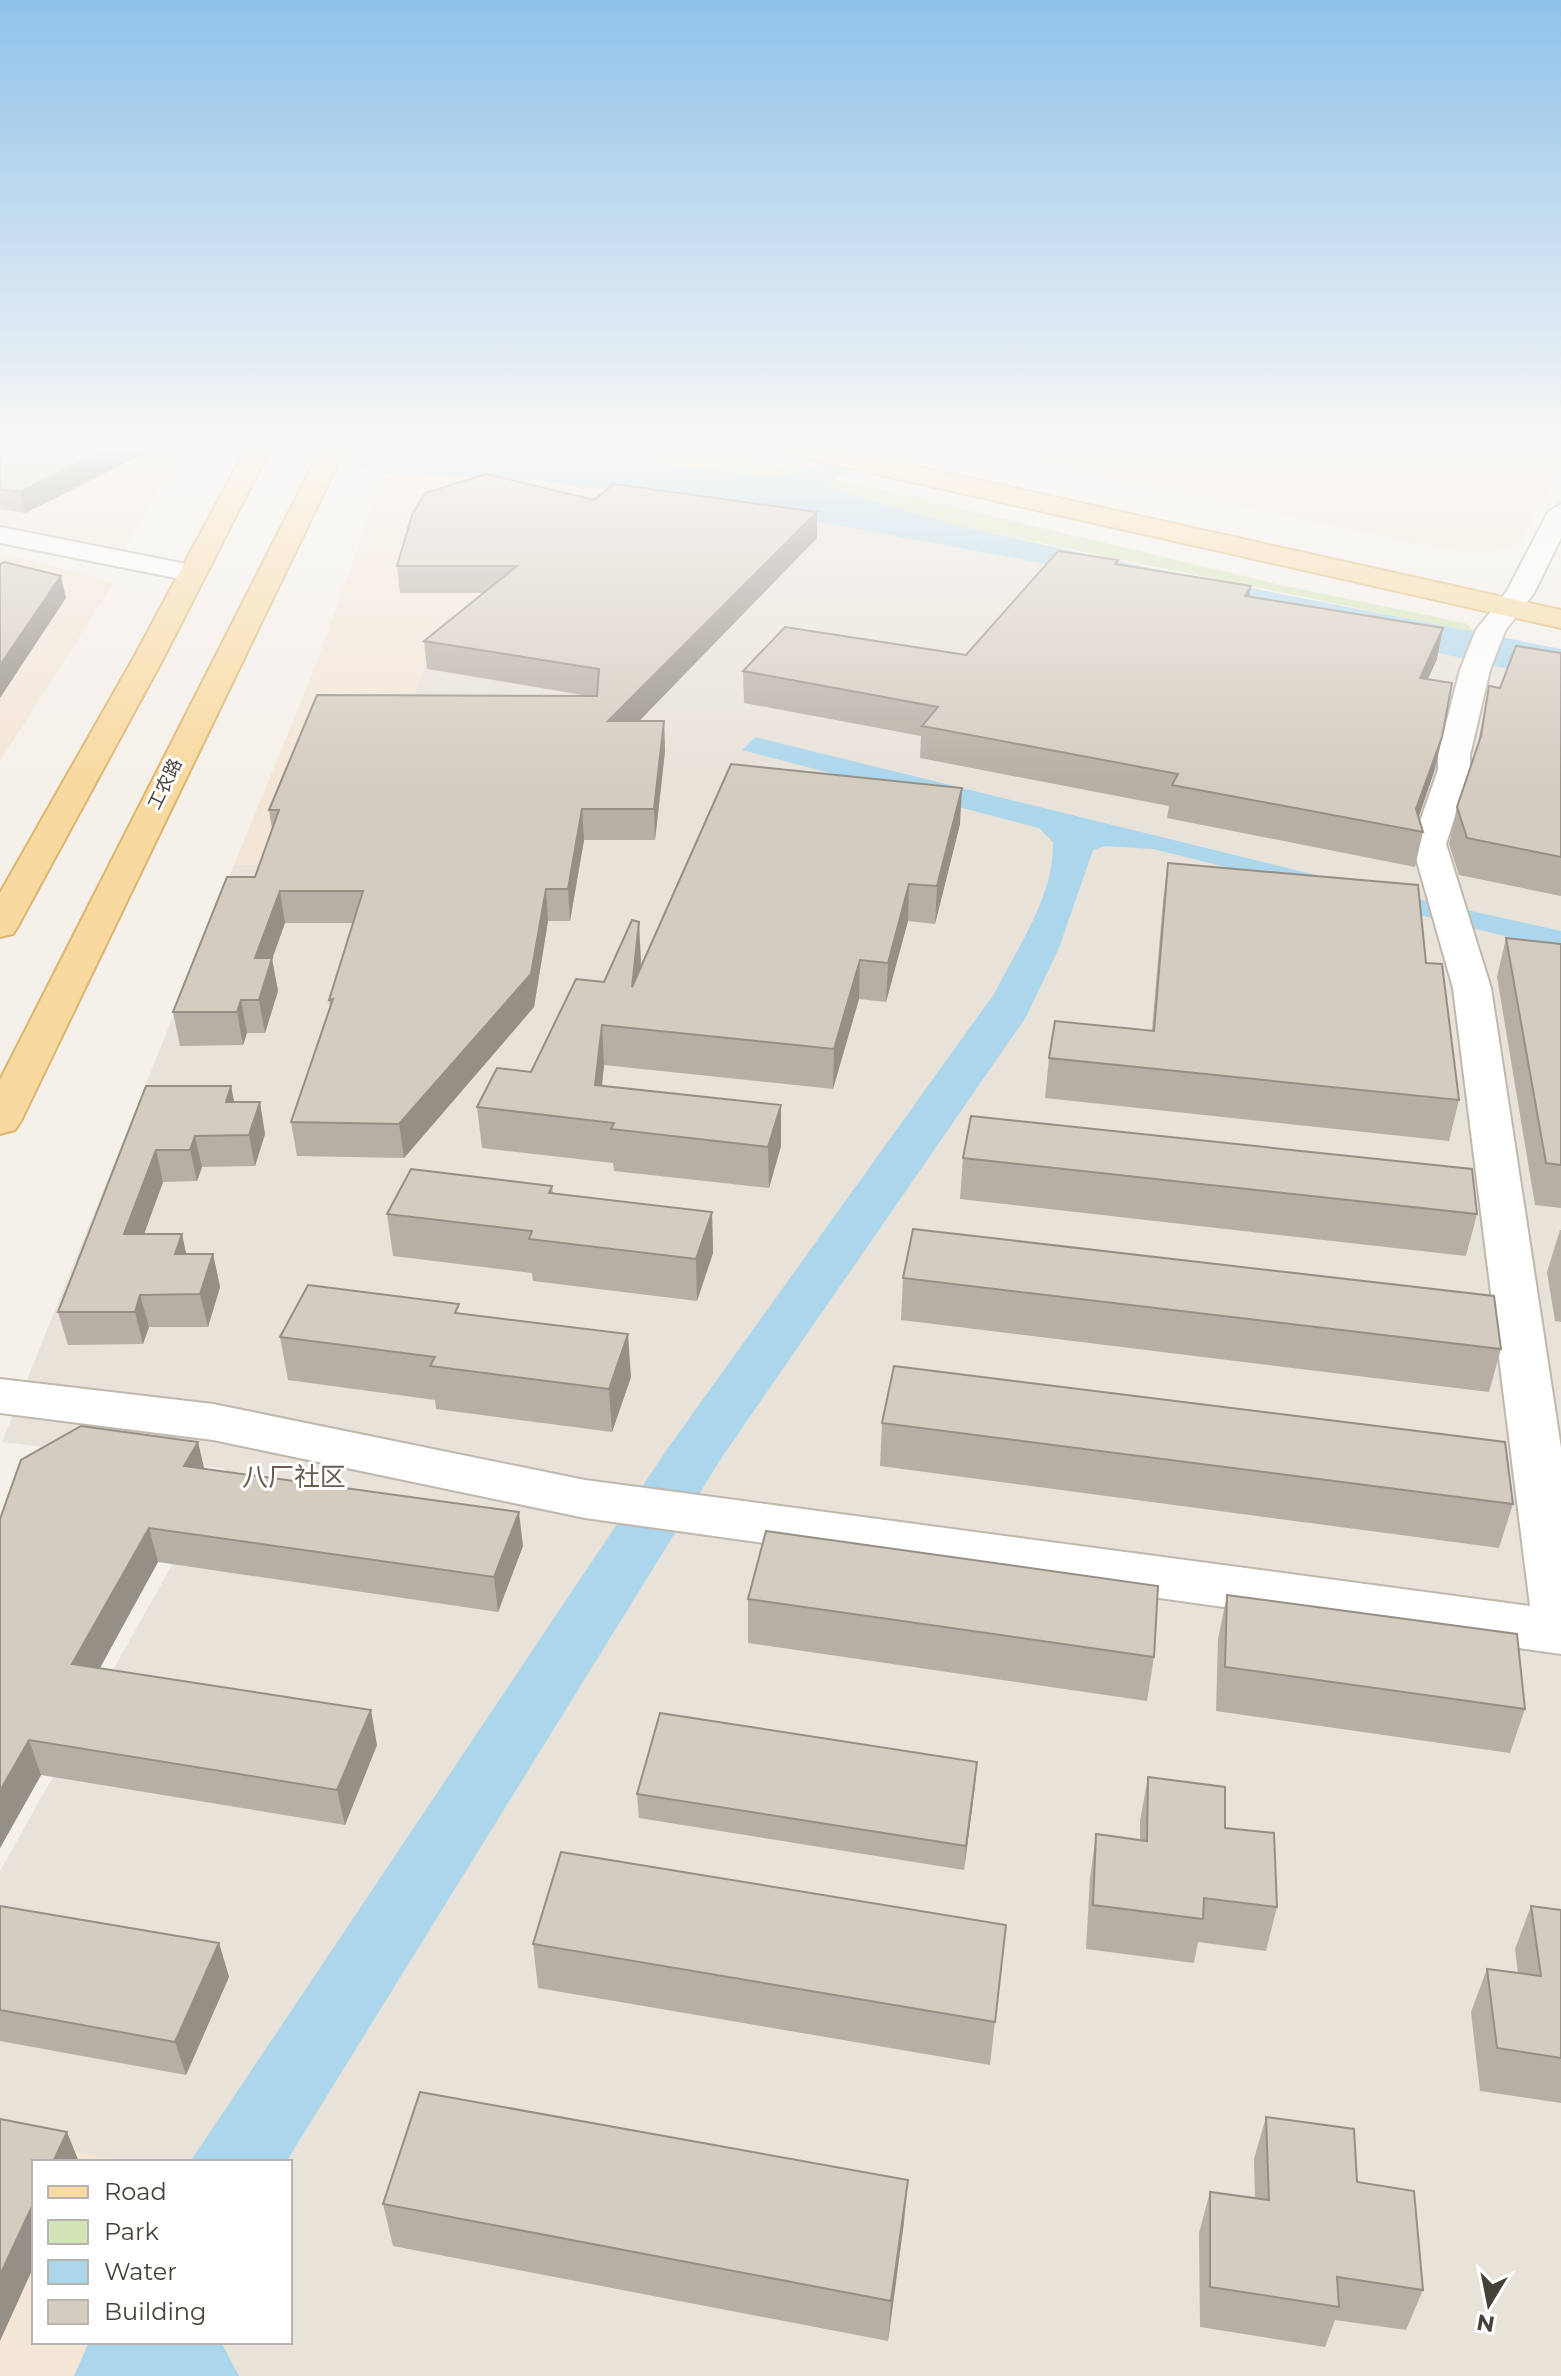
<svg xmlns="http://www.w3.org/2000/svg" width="1561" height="2376" viewBox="0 0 1561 2376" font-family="Montserrat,'Noto Sans SC',sans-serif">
  <rect width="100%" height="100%" fill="#f4f0ea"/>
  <!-- residential -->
  <path fill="#e8e2d9" d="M725,504L1056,566L1513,670L1561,678V2376H74L89,2342H290V2162H129L0,2138V1871L226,1469L2,1442L234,865L358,864L424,667L553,539Z"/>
  <!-- commercial -->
  <path fill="#f4e6d7" d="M0,449H183L120,555L0,531Z
    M972,449H1561V465L1519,544L1488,552L1453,551Z
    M385,473L469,475L611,489L553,539L424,667L358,864L234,865L315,667Z
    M0,552L114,583L0,761Z
    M0,2138L129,2162H34V2342H89L74,2376H0Z"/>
  <!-- green -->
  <path fill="#d3e5b6" d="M548,449H693L799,470L1281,585L1465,623L1477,633L959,526L857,496L622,457Z"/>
  <!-- water -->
  <path fill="#abd6ec" d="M251,449H548L765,477L791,475L851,449H907L835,478L829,488L959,526L1150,568L1561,649V678L1513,670L1056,566L725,504L540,481L385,473Z
    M755,737L1368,888L1561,931V950L1153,849L1105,846L1093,850L1059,948L1026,1017L722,1457L286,2162H190L668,1448L994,994C1017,949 1055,894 1053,842L1039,828L742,750Z
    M89,2342H221L239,2376H74Z"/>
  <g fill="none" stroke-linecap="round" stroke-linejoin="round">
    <defs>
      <path id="minor" d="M1561,504V538L1534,593L1505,631L1490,670L1470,755V770L1446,844L1491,988L1561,1448V1654L585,1518L213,1440L0,1413V1379L213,1404L585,1480L1530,1606L1453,988L1412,844L1438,770V755L1460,670L1476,630L1507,591L1548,512Z
        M0,527L191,565L201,567L205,573L201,579L191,581L0,543Z"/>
      <path id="major" d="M246,449H270L163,659L18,926L13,934L0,937V893L133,659Z
        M321,449H345L21,1121L15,1130L0,1134V1080Z
        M784,449H834L888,460L1561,610V628L796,456Z"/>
    </defs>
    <!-- minor casing -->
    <use href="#minor" stroke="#bfb8ad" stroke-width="4"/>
    <!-- major casing -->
    <use href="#major" stroke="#ddb570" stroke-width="4"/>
    <!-- minor -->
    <use href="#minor" fill="#fff" fill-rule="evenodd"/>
    <!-- major -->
    <use href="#major" fill="#f8d99f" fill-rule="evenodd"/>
  </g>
  <!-- wall -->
  <path fill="#b7afa5" d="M0,449H153L25,513L0,509Z
    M594,500L817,512V538L639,721H664L665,751L655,840H584L570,921H548L534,1007L404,1158L297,1156L291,1122L330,1008L329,1000L353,923H285L272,959L278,991L265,1033H247L243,1045L180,1046L173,1012L255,877L272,829L269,810L589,696L427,669L424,641L484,593H400L397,566Z
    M1118,560L1117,565L1250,597L1437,659L1428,679L1435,769L1418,817L1423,832L1415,867L1167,818L1169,806L920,758L921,736L744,703L743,671L966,655Z
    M1561,653V896L1459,875L1449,844L1457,807L1477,748L1489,686L1500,688Z
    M960,824L935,924L908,921L886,1002L859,999L833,1089L604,1065L602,1086L781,1146L769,1188L614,1171L613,1163L482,1148L477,1107L531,1072L604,982L641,961L640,967Z
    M1168,863L1426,963L1459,1100L1449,1141L1045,1098L1049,1058L1152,1030L1163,901Z
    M1506,938L1561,944V1208L1535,1205L1497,977Z
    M146,1086H231L234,1102L265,1134L255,1166L202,1167L197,1181L163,1182L144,1234L186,1254H213L220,1287L208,1327H149L143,1344L68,1345L58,1312Z
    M963,1158L1477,1214L1466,1256L960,1199Z
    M552,1186L553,1193L712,1212L713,1253L697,1301L533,1281L532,1273L393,1256L387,1214Z
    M1560,1230H1561V1322L1555,1321L1547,1272Z
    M903,1278L1501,1349L1489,1392L901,1320Z
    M280,1337L631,1377L612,1432L436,1409L435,1400L288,1380Z
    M882,1423L1513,1504L1499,1548L880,1466Z
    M204,1469L523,1546L498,1612L158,1562L99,1669L377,1745L345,1825L41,1775L0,1848V1519Z
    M1227,1595L1525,1709L1510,1753L1216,1711L1218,1639Z
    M748,1599L1154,1657L1147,1701L748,1643Z
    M1148,1777L1225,1828L1277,1907L1266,1951L1198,1942L1194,1963L1086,1949L1090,1878L1096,1834L1140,1840V1821Z
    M975,1786L964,1870L639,1818L637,1794Z
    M0,1906L219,1943L229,1977L186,2075L0,2041Z
    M1531,1906L1561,1910V2103L1480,2091L1471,2012L1487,1969L1518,1973L1515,1949Z
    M1006,1925L990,2065L538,1988L533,1944Z
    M1266,2117L1357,2182L1423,2290L1406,2330L1335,2320L1325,2347L1200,2327L1199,2233L1210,2192L1255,2198L1254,2159Z
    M383,2204L904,2222L888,2341L393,2246Z"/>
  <!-- shaded-wall -->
  <path fill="#958f86" d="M108,449H153L25,513L20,492Z
    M817,512V538L610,751L608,721Z
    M61,576L66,598L0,698V665Z
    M1251,586L1247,616L1245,596Z
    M1443,628L1437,659L1414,709L1420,678Z
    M664,721L665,751L655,840L654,809Z
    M1442,737L1435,769L1414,831L1416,809Z
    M962,788L960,824L935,924L937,886Z
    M582,809L584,840L570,921L568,889Z
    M909,884L908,921L886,1002L888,963Z
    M546,889L548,921L534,1007L404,1158L399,1124Z
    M280,891L285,923L272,959L278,991L265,1033L259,1000L255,958Z
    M639,922L641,961L634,1026L632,987Z
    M860,960L859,999L833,1089L834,1049Z
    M241,1000L247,1033L243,1045L237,1012Z
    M602,1025L604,1065L598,1121L595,1085Z
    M231,1086L237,1117L226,1102Z
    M260,1102L265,1134L255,1166L249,1135Z
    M781,1105V1146L769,1188L768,1147Z
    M195,1136L202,1167L197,1181L190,1150Z
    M156,1150L163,1182L132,1267L124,1234Z
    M712,1212L713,1253L697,1301L696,1259Z
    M182,1234L189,1267L175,1254Z
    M213,1254L220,1287L208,1327L200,1294Z
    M140,1295L149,1327L143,1344L135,1312Z
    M628,1334L631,1377L612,1432L609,1389Z
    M198,1442L206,1476L184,1466Z
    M519,1512L523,1546L498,1612L494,1577Z
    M149,1528L158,1562L83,1699L72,1664Z
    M371,1710L377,1745L345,1825L337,1790Z
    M29,1740L41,1775L0,1848V1791Z
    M977,1762L975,1786L964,1870L966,1846Z
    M219,1943L229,1977L186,2075L175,2042Z
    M67,2132L79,2162H53Z
    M908,2180L904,2222L888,2341L891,2301Z
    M34,2202V2266L0,2341V2275Z"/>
  <!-- building -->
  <path fill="#d5ccc0" stroke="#958f86" stroke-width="2" d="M0,449H108L20,492L0,489Z
    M486,474L594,500L614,484L817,512L608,721H664L654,809H582L568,889H546L531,974L399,1124L291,1122L333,999L329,1000L363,891H280L255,958H272L259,1000H241L237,1012H173L227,877H255L279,810H269L317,695L597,696L599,669L424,641L517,566H397L412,515L425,493Z
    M1058,551L1118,560L1115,564L1251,586L1245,596L1443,628L1420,678L1452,683L1442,737L1416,809L1423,832L1172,785L1178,774L922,726L938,707L743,671L785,627L966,655Z
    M4,562L61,576L0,665V564Z
    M1516,646L1561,653V857L1467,838L1457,807L1481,736L1489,686L1500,688Z
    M731,764L962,788L937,886L909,884L888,963L860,960L834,1049L602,1025L595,1085L781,1105L768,1147L611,1129L614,1123L477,1107L497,1068L531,1072L576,979L604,982L632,920L639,922L632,987Z
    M1168,863L1418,885L1426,963L1442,964L1459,1100L1049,1058L1055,1021L1154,1031Z
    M1506,938L1561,944V1165L1546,1163Z
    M146,1086H231L226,1102H260L249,1135L195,1136L190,1150H156L124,1234H182L175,1254H213L200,1294L140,1295L135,1312H58Z
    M971,1116L1472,1169L1477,1214L963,1158Z
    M411,1169L552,1186L549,1193L712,1212L696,1259L529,1239L532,1231L387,1214Z
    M913,1229L1494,1296L1501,1349L903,1278Z
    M308,1285L459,1304L455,1313L628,1334L609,1389L430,1366L435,1357L280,1337Z
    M894,1366L1505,1442L1513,1504L882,1423Z
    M81,1426L198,1442L184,1466L519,1512L494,1577L149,1528L72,1664L371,1710L337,1790L29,1740L0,1791V1519L21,1460Z
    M766,1531L1158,1586L1154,1657L748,1599Z
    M1227,1595L1517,1634L1525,1709L1225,1667Z
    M660,1713L977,1762L966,1846L637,1794Z
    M1148,1777L1225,1787V1828L1274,1833L1277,1907L1204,1898L1203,1919L1093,1905L1096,1834L1147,1841Z
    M561,1852L1006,1925L995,2022L533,1944Z
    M0,1906L219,1943L175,2042L0,2010Z
    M1531,1906L1561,1910V2058L1497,2048L1487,1969L1541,1976Z
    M420,2092L908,2180L891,2301L383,2204Z
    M1266,2117L1354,2129L1357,2182L1414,2191L1423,2290L1337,2277L1339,2307L1210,2287V2192L1269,2200Z
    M0,2119L67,2132L53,2162H34V2202L0,2275Z"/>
  <!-- sky -->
  <linearGradient id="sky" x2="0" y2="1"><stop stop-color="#8fc2ea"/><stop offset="0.57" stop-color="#faf8f6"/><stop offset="1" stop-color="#faf8f6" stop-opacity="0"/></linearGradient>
  <rect width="1561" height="782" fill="url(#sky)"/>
  <g text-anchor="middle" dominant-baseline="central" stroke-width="6" stroke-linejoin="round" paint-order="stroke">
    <!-- far-street labels -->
    <g font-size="18" fill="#484139" stroke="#fff">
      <text transform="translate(165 784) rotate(-64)">工农路</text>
    </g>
    <!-- quarter labels -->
    <g font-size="26" fill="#6a5e50" stroke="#fff">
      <text x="294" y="1477">八厂社区</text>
    </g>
  </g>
  <!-- legend -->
  <rect x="32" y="2160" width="260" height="184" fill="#ffffff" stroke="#b6b3b0" stroke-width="2"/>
  <rect x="48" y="2186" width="40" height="12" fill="#f8d99f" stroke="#b6b3b0" stroke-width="2"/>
  <text x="104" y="2200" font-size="24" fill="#484139">Road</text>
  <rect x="48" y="2220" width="40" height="24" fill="#d3e5b6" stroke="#b6b3b0" stroke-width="2"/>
  <text x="104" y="2240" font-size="24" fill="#484139">Park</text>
  <rect x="48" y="2260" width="40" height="24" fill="#abd6ec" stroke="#b6b3b0" stroke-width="2"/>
  <text x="104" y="2280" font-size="24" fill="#484139">Water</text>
  <rect x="48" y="2300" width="40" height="24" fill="#d5ccc0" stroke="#b6b3b0" stroke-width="2"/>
  <text x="104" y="2320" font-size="24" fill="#484139">Building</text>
  <!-- north arrow -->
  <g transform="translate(1489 2304) rotate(190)" stroke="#ffffff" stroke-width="6" paint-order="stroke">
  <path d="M0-6L14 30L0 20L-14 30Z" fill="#484139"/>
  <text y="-12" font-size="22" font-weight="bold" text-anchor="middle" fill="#484139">N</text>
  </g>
</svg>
